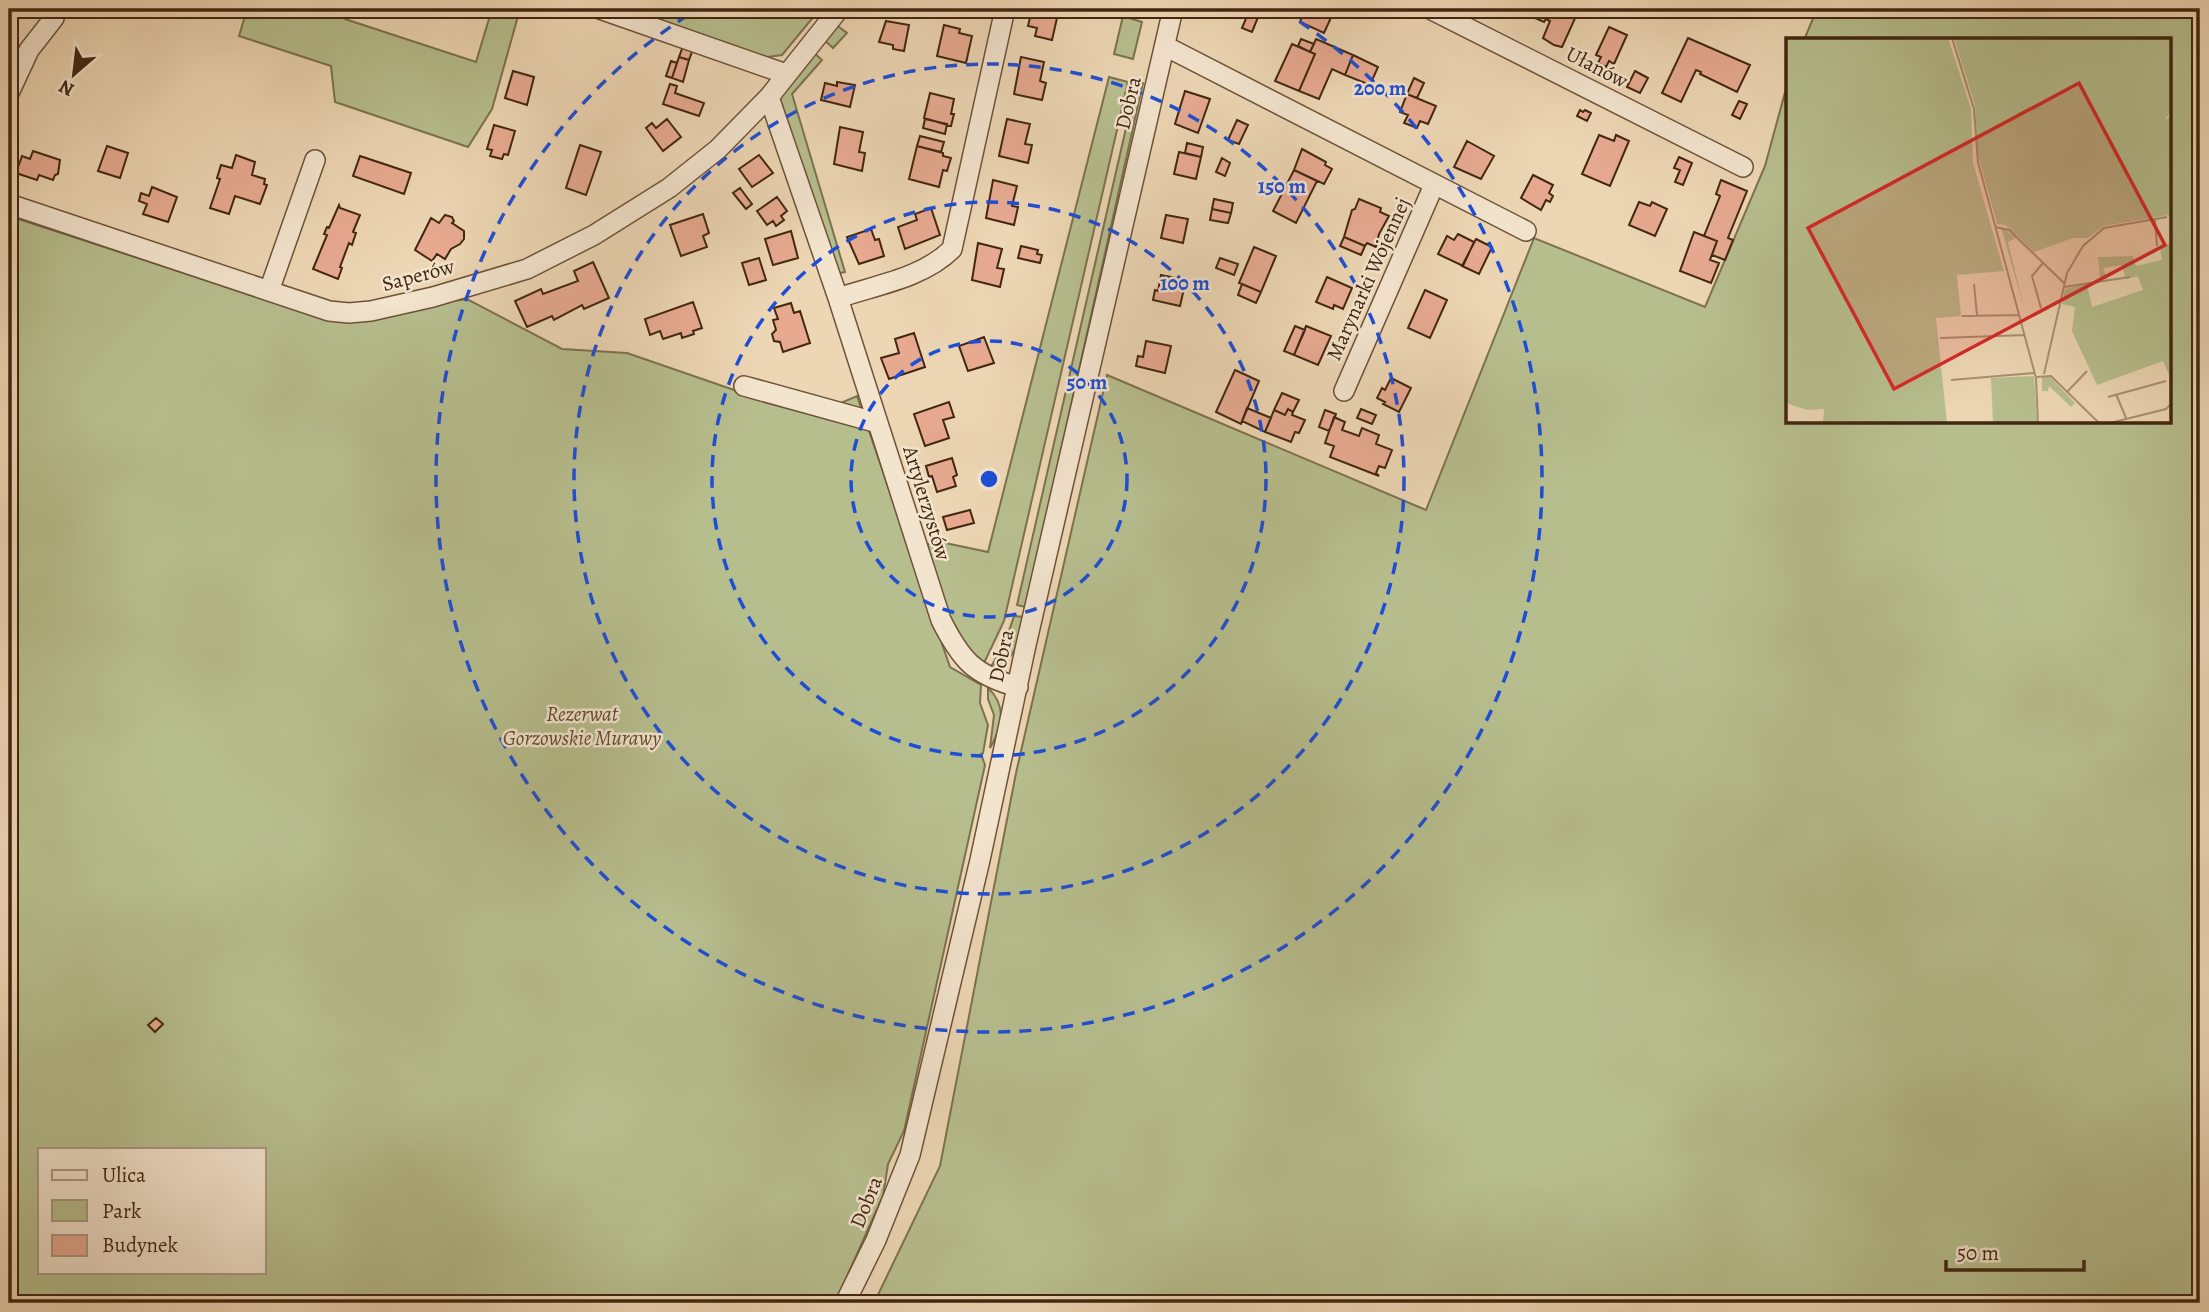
<svg xmlns="http://www.w3.org/2000/svg" width="2209" height="1312" viewBox="0 0 2209 1312" font-family="Alegreya,serif">
  <rect width="100%" height="100%" fill="#edd6b4"/>
  <filter id="stains"><feTurbulence type="fractalNoise" baseFrequency=".00286" numOctaves="4"/><feColorMatrix values="0 0 0 0 .2 0 0 0 0 .09 0 0 0 0 .02 0 0 0 .5 -.17"/></filter>
  <radialGradient id="worn" r=".72"><stop offset=".6" stop-color="#630" stop-opacity="0"/><stop offset="1" stop-color="#630" stop-opacity=".3"/></radialGradient>
  <!-- green -->
  <path fill="#b7be8e" stroke="#7c724e" stroke-width="2" fill-rule="evenodd" d="M247,9H348L345,19L476,62L492,9H520L492,109L468,147L335,102L331,66L239,36Z
    M628,9H820L782,55L760,58Z
    M1817,9H2200V1303H874L940,1166L1016,773L1107,375L1426,510L1534,238L1705,307L1765,166L1787,85V422H2169V40H1804Z
    M1123,16L1142,22L1133,59L1114,54Z
    M835,24L847,33L833,48L823,39Z
    M812,51L822,60L792,94L845,272L836,274L779,100L780,95Z
    M1109,77L1128,82L1004,621L984,663C951,645 938,580 926,545L936,541L988,552Z
    M1137,80L1143,83L1026,607L1017,605Z
    M9,216L325,319L467,299L562,349L627,353L737,391L836,405L857,396L950,667L981,685L980,703L988,725L983,753L981,754L985,765L904,1131L888,1164L883,1196L835,1303H9ZM40,1149H264V1272H40Z
    M1014,616L1024,617C1019,638 1018,662 992,665L1006,640Z
    M988,688C1007,705 1002,728 990,748L994,715L988,699Z"/>
  <!-- building -->
  <path fill="#e7aa91" stroke="#42260f" stroke-width="2" d="M1032,9H1059L1052,40L1035,36L1037,28L1028,26Z
    M1250,9L1261,10L1252,32L1242,28Z
    M1305,9H1335L1324,33L1300,22Z
    M1539,9H1573L1577,14L1562,47L1554,45L1543,38L1550,21L1546,19L1544,22L1535,18Z
    M1663,9H1672L1668,17L1661,14Z
    M886,21L909,25L904,51L893,49V45L879,42Z
    M944,25L960,29L959,33L972,36L966,63L937,56Z
    M1609,27L1627,35L1614,64L1609,61L1606,67L1598,63L1601,57L1596,55Z
    M1688,38L1750,65L1737,92L1700,74L1701,72L1696,70L1681,102L1662,93Z
    M1301,39L1314,44L1310,52L1298,46Z
    M1316,39L1353,55L1345,75L1332,69L1319,99L1299,91L1315,54L1310,52Z
    M1292,44L1315,54L1299,91L1275,81Z
    M683,46L693,49L689,60L679,57Z
    M1353,55L1378,67L1370,85L1345,75Z
    M679,57L689,60L683,82L672,78Z
    M1021,57L1044,62L1040,81L1046,83L1042,100L1014,94Z
    M671,61L677,63L672,78L666,76Z
    M513,71L534,77L527,105L505,98Z
    M1635,71L1648,78L1640,93L1627,87Z
    M1414,78L1424,83L1417,98L1407,94Z
    M837,82L855,85L850,107L821,100L825,83L837,86Z
    M670,84L677,86L675,93L704,103L699,116L663,104Z
    M1185,91L1210,99L1198,133L1175,124Z
    M930,93L954,99L951,114H954L951,126L924,118Z
    M1407,94L1436,106L1428,124L1420,121L1417,128L1404,123L1408,115L1400,112Z
    M1739,101L1747,104L1740,119L1732,115Z
    M1580,110L1583,112L1585,110L1591,113L1587,121L1577,116Z
    M667,119L681,137L663,151L646,128L652,123L656,128Z
    M925,119L947,124L945,134L923,128Z
    M1007,119L1030,124L1025,144L1032,145L1028,163L999,156Z
    M1237,120L1248,125L1239,144L1228,140Z
    M494,125L515,131L508,155L504,154L502,159L490,156L492,150L487,149Z
    M840,127L863,132L859,152L865,153L862,171L834,164Z
    M1599,135L1614,141L1616,135L1629,141L1610,186L1582,174Z
    M920,136L944,142L941,152L917,146Z
    M1467,141L1494,156L1481,179L1454,167Z
    M1187,143L1203,147L1201,157L1185,153Z
    M580,145L601,152L586,195L566,188Z
    M107,146L128,153L120,178L98,171Z
    M917,146L943,153V156L951,158L947,171L943,170L939,187L909,179Z
    M1302,149L1326,162L1325,165L1332,169L1324,184L1294,170Z
    M33,151L60,160L58,174L55,175L53,180L39,175L37,180L16,173L22,156L30,159Z
    M1179,152L1201,157L1196,179L1174,174Z
    M236,155L255,162L252,175L265,179L264,184L267,185L260,204L235,196L229,214L210,208L220,179L217,178L221,165L232,168Z
    M759,155L773,173L752,187L739,169Z
    M360,156L411,173L404,194L353,176Z
    M1679,157L1692,163L1683,185L1675,182L1680,170L1674,168Z
    M1222,158L1230,163L1225,176L1216,172Z
    M1294,170L1317,181L1296,223L1273,211Z
    M1533,175L1553,185L1549,193L1553,196L1550,202L1546,200L1541,210L1521,198Z
    M993,180L1017,186L1012,206L1018,207L1014,225L986,218Z
    M1721,180L1747,191L1728,238L1733,240L1725,260L1712,255L1717,241L1704,236L1720,196L1716,194Z
    M152,187L177,197L168,222L143,214L147,204L139,201L141,193L149,196Z
    M740,188L752,204L746,209L733,193Z
    M777,197L787,211L781,216L784,220L776,226L773,221L767,225L757,211Z
    M1214,199L1233,203L1231,213L1212,209Z
    M1359,199L1381,208L1380,212L1389,216L1379,234L1376,247L1367,243L1365,246L1344,237L1352,210L1355,209Z
    M1639,202L1650,206L1652,202L1667,209L1655,236L1629,225Z
    M339,205L340,208L360,215L353,232L356,233L352,245L349,243L340,267L342,268L338,279L313,269L327,235L324,234L327,227L329,228Z
    M931,208L940,235L905,249L898,227L917,220L915,214Z
    M1212,209L1231,213L1228,223L1210,220Z
    M703,214L709,233L703,236L707,247L681,256L670,225Z
    M445,215L452,217L454,221L452,223L464,231V239L460,244L451,249L445,259L437,254L432,261L415,250L431,218L439,223Z
    M1166,215L1188,219L1183,243L1161,238Z
    M871,229L875,240L879,239L884,256L859,264L847,237Z
    M791,231L798,258L773,265L765,239Z
    M1694,232L1717,241L1710,260L1719,263L1711,283L1680,271Z
    M1458,234L1474,242L1463,266L1438,254L1447,236L1454,240Z
    M1344,237L1365,246L1361,255L1340,246Z
    M1476,239L1492,247L1479,274L1462,266Z
    M978,243L1002,249L997,268L1004,269L1000,287L972,280Z
    M1021,246L1038,250L1037,254L1042,255L1040,263L1018,258Z
    M1254,247L1276,256L1261,292L1239,283Z
    M759,258L766,280L749,285L742,263Z
    M1220,258L1238,264L1234,275L1216,268Z
    M593,262L609,298L584,309L582,305L554,320L552,316L527,327L515,301L541,289L543,294L578,281L574,271Z
    M1161,275L1186,280L1180,306L1153,300L1155,290L1158,291Z
    M1327,277L1352,288L1343,309L1334,305L1333,309L1316,302Z
    M1242,284L1261,292L1256,303L1238,295Z
    M1425,290L1447,300L1430,338L1408,328Z
    M693,302L702,328L693,331L694,334L682,338L681,333L663,339L660,331L650,335L645,319Z
    M791,303L794,313L800,311L810,343L783,352L780,342L774,341L772,334L776,330L773,320L778,319L774,308Z
    M1295,326L1305,330L1294,355L1284,351Z
    M1306,326L1331,336L1318,365L1294,355Z
    M914,333L925,367L889,379L881,358L899,353L895,339Z
    M984,337L994,363L968,371L959,346Z
    M1146,341L1171,346L1165,373L1136,366L1138,356L1143,357Z
    M1235,370L1259,381L1241,424L1216,412Z
    M1391,378L1411,388L1399,412L1383,404L1385,402L1377,398L1382,388L1385,390Z
    M1282,393L1299,400L1293,412L1288,409L1285,415L1274,410Z
    M949,402L954,417L943,420L949,438L925,446L914,414Z
    M1247,408L1271,418L1265,432L1242,421Z
    M1288,409L1293,412L1292,415L1305,420L1299,433L1295,432L1291,442L1265,432L1274,410L1285,415Z
    M1361,409L1376,415L1372,424L1357,418Z
    M1325,410L1336,414L1329,431L1319,427Z
    M1334,417L1345,422L1342,430L1359,436L1362,428L1379,435L1376,444L1392,450L1385,468L1379,466L1376,473L1379,476L1330,457L1334,446L1325,443Z
    M952,458L957,475L953,477L956,486L937,492L932,476L929,477L926,466Z
    M970,510L974,523L947,530L943,517Z
    M156,1018L163,1024L155,1032L148,1025Z"/>
  <g fill="none" stroke-linecap="round" stroke-linejoin="round">
    <defs>
      <path id="minor" d="M600,9L786,74
        M1430,9L1743,167
        M1165,46L1526,231
        M9,93L29,50L54,18
        M769,97L838,298L941,620C961,660 974,675 1018,687
        M9,204L329,311L349,313L371,311L433,297L527,269L594,235L669,188L718,149L769,97L839,9
        M269,291L315,160
        M838,298C876,285 923,278 952,249L1003,18
        M744,386L878,423
        M1344,391L1434,185
        M845,1303L876,1240L910,1155L980,860L1026,645L1173,9"/>
    </defs>
    <!-- minor casing -->
    <use href="#minor" stroke="#6d5238" stroke-width="22"/>
    <!-- minor -->
    <use href="#minor" stroke="#f3e4ce" stroke-width="19"/>
  </g>
  <!-- distance rings -->
  <g fill="none" stroke="#1d4ed8" stroke-width="3.5" stroke-dasharray="12 9">
    <circle cx="989" cy="479" r="138"/>
    <circle cx="989" cy="479" r="277"/>
    <circle cx="989" cy="479" r="415"/>
    <path d="M1282 10A553 553 0 1 1 696 10"/>
  </g>
  <g text-anchor="middle" dominant-baseline="central" stroke-width="5" stroke-linejoin="round" paint-order="stroke">
    <!-- street labels -->
    <g font-size="21" fill="#42260f" stroke="#f3e4ce">
      <text transform="translate(1597 67) rotate(27)">Ułanów</text>
      <text transform="translate(1128 103) rotate(-77)">Dobra</text>
      <text transform="translate(418 275) rotate(-15)">Saperów</text>
      <text transform="translate(1368 279) rotate(-66)">Marynarki Wojennej</text>
      <text transform="translate(927 503) rotate(73)">Artylerzystów</text>
      <text transform="translate(1001 656) rotate(-78)">Dobra</text>
      <text transform="translate(866 1202) rotate(-68)">Dobra</text>
    </g>
    <!-- park labels -->
    <g font-size="21" font-style="italic" fill="#5f4c2f" stroke="#f3e4ce">
      <text x="582" y="714">Rezerwat<tspan x="582" dy="24">Gorzowskie Murawy</tspan></text>
    </g>
  </g>
  <!-- overview -->
  <g transform="translate(1786 38)">
    <rect width="385" height="385" fill="#edd6b4"/>
    <path d="M0,0H162L185,71L187,125L218,233L171,237L175,278L150,280L161,385H37L38,371L21,372L0,365ZM168,0H385V74L379,81L385,80V185L383,177L318,188L302,200H287L248,214L219,187L211,186L192,117L189,67ZM215,189L230,200L222,204L238,270ZM385,205V341L377,323L311,347L286,293L289,269L276,266L279,251L301,246L306,269L357,252L352,238L340,241L335,227L317,230L321,241L314,242L312,219L347,218L350,228L376,222L374,210ZM248,338L251,384H207L205,340ZM256,339H264L289,365L285,369L263,348L262,353H256Z" fill="#b7be8e"/>
    <path fill="none" stroke="#a99072" stroke-width="2" d="M166,0L188,71L192,124L250,340L252,385M369,182L371,208M209,189L223,192L278,245M188,246L191,277M278,249L344,239M255,270L246,238L257,225M176,278L233,277M154,300L239,297M258,336L281,235L297,208L318,190L381,179M251,339L265,338L313,385M165,342L249,335M281,354L301,333M330,356L340,380M322,359L380,343M324,385L380,371L385,366"/>
    <path fill="#d62828" fill-opacity="0.15" stroke="#d62828" stroke-width="3.5" d="M293,45L379,207L108,351L22,190Z"/>
    <rect width="385" height="385" fill="none" stroke="#42260f" stroke-width="3.5"/>
  </g>
  <circle cx="989" cy="479" r="10" fill="#1d4ed8" stroke="#f3e4ce" stroke-width="3.5"/>
  <g font-size="21" text-anchor="middle" font-weight="bold" fill="#1d4ed8" stroke="#f3e4ce" stroke-width="5" stroke-linejoin="round" paint-order="stroke">
    <text x="1380" y="95">200 m</text>
    <text x="1282" y="193">150 m</text>
    <text x="1185" y="290">100 m</text>
    <text x="1087" y="389">50 m</text>
  </g>
  <!-- margin -->
  <rect width="2209" height="1312" fill="none" stroke="#edd6b4" stroke-width="35"/>
  <rect x="10" y="10" width="2188" height="1291" fill="none" stroke="#42260f" stroke-width="3.5"/>
  <rect x="18" y="18" width="2174" height="1277" fill="none" stroke="#42260f" stroke-width="2"/>
  <!-- legend -->
  <rect x="38" y="1148" width="228" height="126" fill="#f3e4ce" stroke="#ac9882" stroke-width="2"/>
  <rect x="52" y="1170" width="35" height="10" fill="#f3e4ce" stroke="#ac9882" stroke-width="2"/>
  <text x="102" y="1182" font-size="21" fill="#42260f">Ulica</text>
  <rect x="52" y="1200" width="35" height="21" fill="#b7be8e" stroke="#ac9882" stroke-width="2"/>
  <text x="102" y="1218" font-size="21" fill="#42260f">Park</text>
  <rect x="52" y="1235" width="35" height="21" fill="#e7aa91" stroke="#ac9882" stroke-width="2"/>
  <text x="102" y="1252" font-size="21" fill="#42260f">Budynek</text>
  <!-- north arrow -->
  <g transform="translate(74 74) rotate(208)" stroke="#f3e4ce" stroke-width="5" paint-order="stroke">
  <path d="M0-5L12 26L0 18L-12 26Z" fill="#42260f"/>
  <text y="-10" font-size="19" font-weight="bold" text-anchor="middle" fill="#42260f">N</text>
  </g>
  <!-- scale -->
  <path d="M1946 1260v10h138v-10" fill="none" stroke="#42260f" stroke-width="3.5"/>
  <text x="1957" y="1260" font-size="21" fill="#42260f" stroke="#f3e4ce" stroke-width="5" paint-order="stroke">50 m</text>
  <rect width="100%" height="100%" filter="url(#stains)"/>
  <rect width="100%" height="100%" fill="url(#worn)"/>
</svg>
